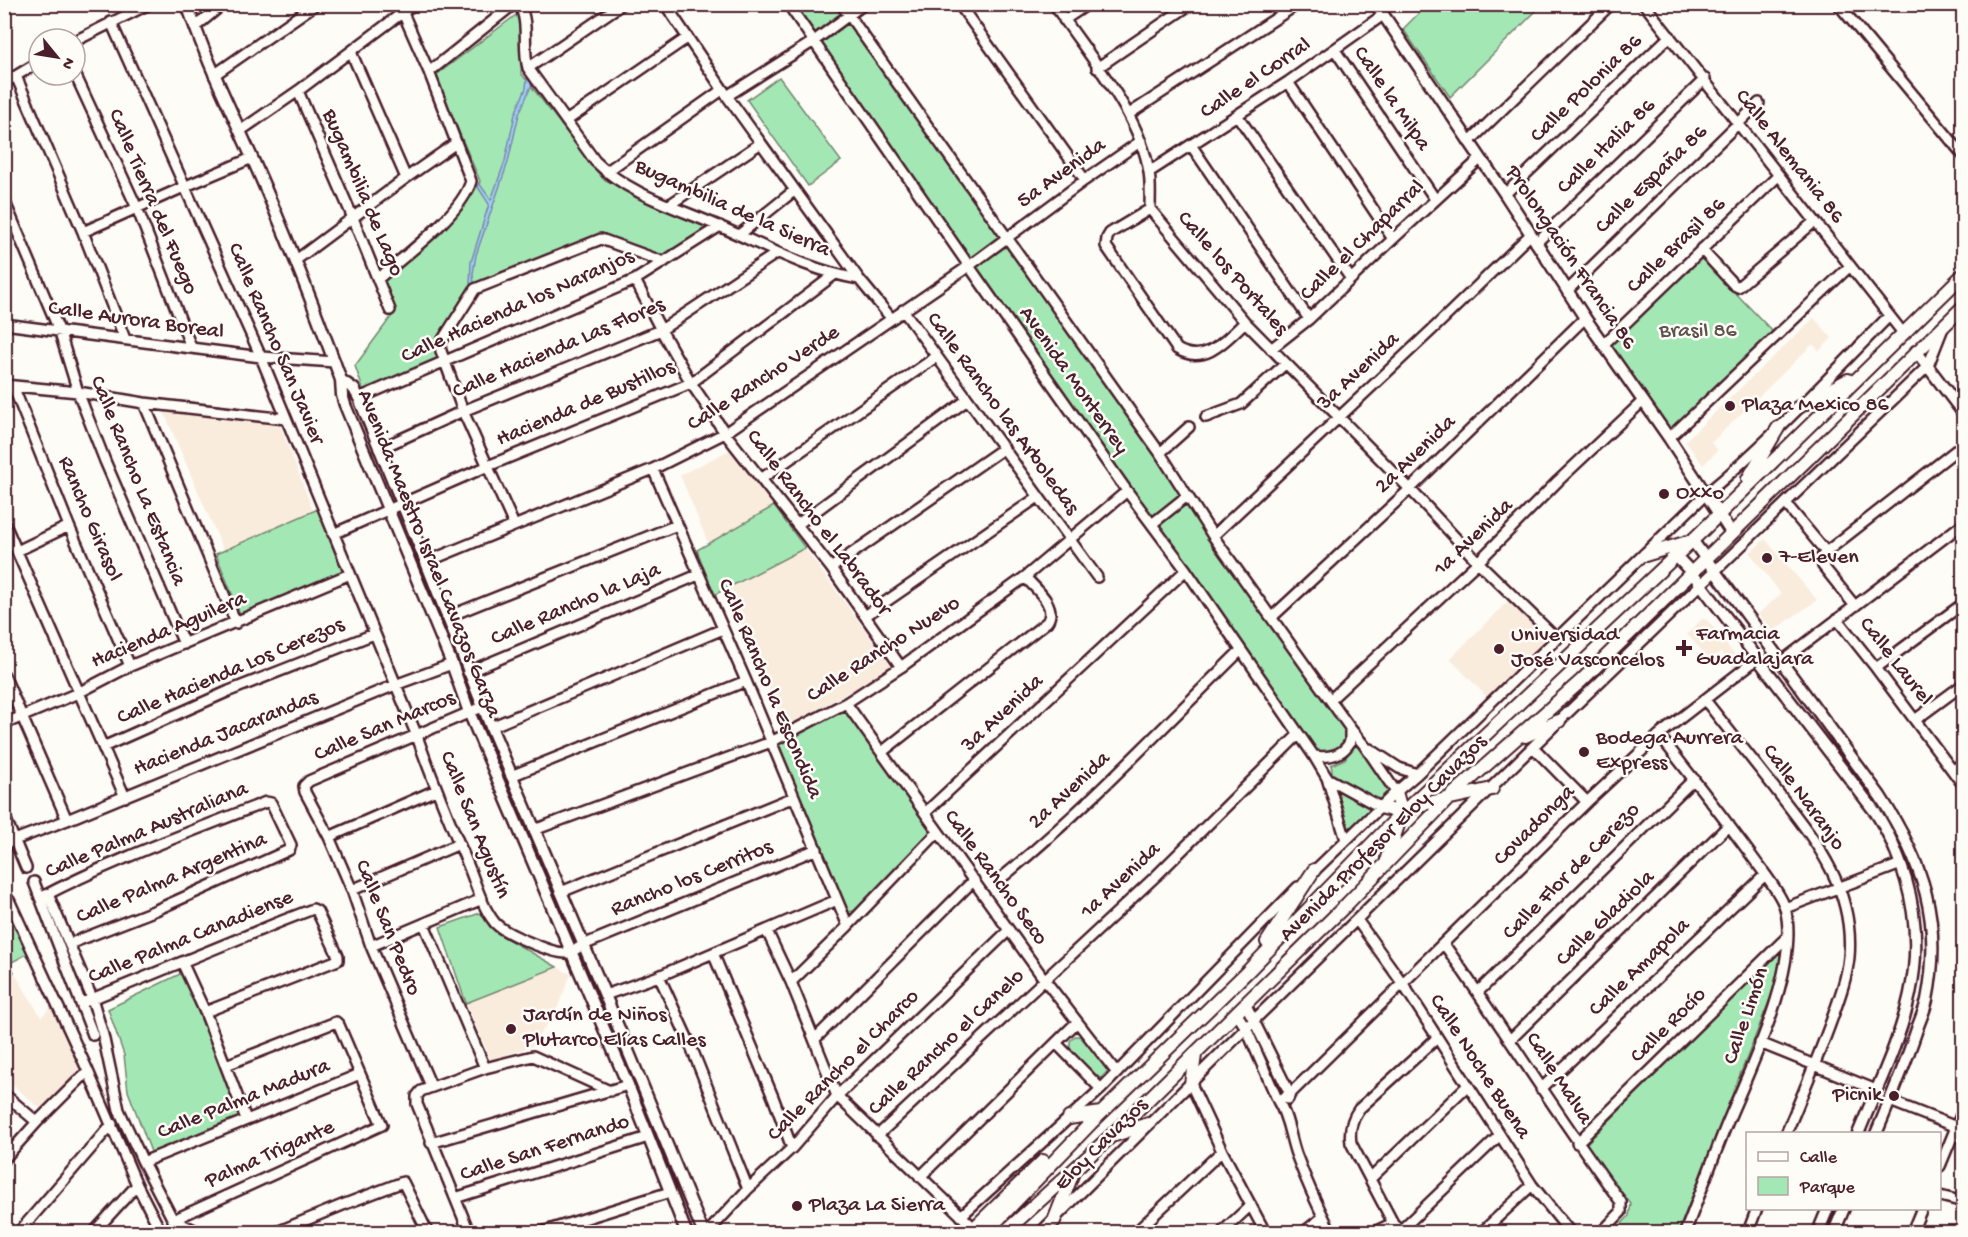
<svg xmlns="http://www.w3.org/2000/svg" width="1968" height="1237" viewBox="0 0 1968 1237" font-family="'Gochi Hand',sans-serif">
  <rect width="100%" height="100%" fill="#fdfcf7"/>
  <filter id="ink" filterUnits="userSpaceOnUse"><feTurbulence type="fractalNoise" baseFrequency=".0167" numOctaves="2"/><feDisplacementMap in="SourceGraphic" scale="12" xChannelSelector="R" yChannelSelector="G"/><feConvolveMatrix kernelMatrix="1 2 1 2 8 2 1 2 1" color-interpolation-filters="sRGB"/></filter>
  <g filter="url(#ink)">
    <!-- built -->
    <path fill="#f9ecdd" d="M1814,318L1832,338L1819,351L1813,344L1711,443L1718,450L1703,465L1685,441Z
      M163,410L280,425L315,516L225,554Z
      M732,449L892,667L785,729L680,475Z
      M1765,539L1817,600L1773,631L1758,614L1781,594L1750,553Z
      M1510,599L1549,640L1489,699L1450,659Z
      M1702,619L1707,620L1739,660L1750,654L1735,670L1721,652L1709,659L1687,634Z
      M557,967L571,974L556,1011L532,1046L491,1060L466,1003Z
      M14,972L41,1017L53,1006L82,1072L45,1113L5,1078V982Z"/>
    <!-- green -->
    <path fill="#a3e8b4" stroke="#768470" stroke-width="1.5" d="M788,5H841L1350,728L1351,739L1341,753L1314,756Z
      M1427,5H1542L1450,97L1403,29Z
      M516,15H520L524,22L521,73L603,179L709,227L664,259L601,235L474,285L440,344L444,360L364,392L355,366L394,313L381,282L441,233L474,192L480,181L435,76Z
      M779,77L841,161L808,186L747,100Z
      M1700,256L1774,333L1670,433L1607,343Z
      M774,506L805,548L714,595L697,550Z
      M318,509L342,571L240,614L216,554Z
      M846,709L933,831L854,911L848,912L777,744Z
      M1355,745L1367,755L1394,792L1379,804L1334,781L1331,765L1345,759Z
      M1336,789L1372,808L1349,830Z
      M7,903L29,953L10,963L14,972L5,980L4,905Z
      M486,911L497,933L557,967L466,1003L440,927Z
      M1781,949L1783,966L1678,1232H1614L1629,1216L1631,1204L1584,1146Z
      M182,973L242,1117L153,1157L128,1091L124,1055L108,1009Z
      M1075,1036C1091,1035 1101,1057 1110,1069L1097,1082L1070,1050V1041Z"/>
    <!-- water -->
    <path fill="#9dcef9" stroke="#7c88a7" stroke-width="1.5" d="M527,78L532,84L519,114L508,162L476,255L473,274L474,285L472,287L470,284L471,262L489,204L478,187L479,183L491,200L505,161L515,114L526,88Z"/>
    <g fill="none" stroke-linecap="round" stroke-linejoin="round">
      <defs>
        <path id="minor" d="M519,4C530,23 522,48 528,68L595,161C629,195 678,208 721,227C767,247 810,271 859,279
          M665,4L727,96L859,279L891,318
          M788,4L969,266L1127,491L1186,570L1314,756L1327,778L1346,840
          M841,4L1160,453L1213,536L1350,728L1364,745L1396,792
          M959,4L1085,180
          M1054,4C1086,53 1140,113 1149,172C1151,184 1150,197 1150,209
          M1644,4L1903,333
          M1838,4L1964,156
          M1064,20L1088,4
          M111,22L261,357L417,736C432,780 450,822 468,865C476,884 482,907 495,923C504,933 553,954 567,953C573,952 578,948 583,945L817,849
          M195,27L223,4
          M75,41L149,4
          M1335,50L1435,199
          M351,52L406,178
          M528,68L622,4
          M1097,68L1191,4
          M429,72L514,4
          M75,74L137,208L191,347
          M214,75L316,4
          M16,76L83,232L125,339
          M1288,82L1393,239
          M4,83L39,62
          M298,91L353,218L390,310
          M727,96L814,41L864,4
          M1129,114L1298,4
          M1237,115L1351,279
          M566,121L687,38
          M240,131L298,91L414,4
          M1469,142L1611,4
          M1191,145L1309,319
          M606,172L722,90
          M1149,172L1288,82L1383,15
          M1505,194L1670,36
          M4,200L59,330L78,392L105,461L184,644
          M669,205L761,143
          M1150,209L1245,322L1410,489L1478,562L1557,639
          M1150,209L1110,233L1107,238L1106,246L1177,349C1205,366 1226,340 1245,322
          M83,232L186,186L252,158
          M739,235L795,190
          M1536,243L1705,79
          M1701,249L1734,285L1738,287L1814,222
          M296,260L406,178L456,143
          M378,279C404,256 462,214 471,181L429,72L403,13
          M635,280L661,330L691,383L725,433L831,568L901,667
          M1567,291L1759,103
          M903,310L1097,577
          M4,324L261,357L335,362
          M1603,345L1778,176
          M1271,349L1309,319L1393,239L1480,159
          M4,385L78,392L144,403L286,419
          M13,386L69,526L130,666
          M359,398L635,280L720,226
          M144,403L236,623
          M1206,417L1241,404L1285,364
          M1669,438L1850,266
          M379,449L463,411L661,330L777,253
          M1160,453L1189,427
          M653,469L746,681L848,926
          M761,479L936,357
          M1786,504L1826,552
          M4,522L125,797
          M798,524L967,400
          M1152,524L1187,496
          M514,525L463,411L441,351L440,344L475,289L601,239L664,262
          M333,534L488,466L691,383L834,275
          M1213,536L1436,326L1530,235
          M17,551L69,526
          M426,562L653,469L725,433L969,266L1085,180L1141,141
          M831,568L1004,448
          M1855,606L1823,566L1821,558L1826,552L1964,444
          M865,616L1038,497
          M447,617L677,525
          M1272,617L1410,489L1585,318
          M1837,619L1876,668L1964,786
          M1781,662L1964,523
          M1876,668L1964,603
          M468,672L698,575
          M4,675L67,820
          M1330,700L1478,562L1558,481L1643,401
          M1705,700C1728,729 1750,757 1773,786C1813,838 1855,886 1849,957C1847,978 1839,999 1832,1019C1818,1058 1802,1095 1786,1134
          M846,703L1044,979L1117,1073
          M1915,720L1964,684
          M4,724L78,693L130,666L350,574
          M491,727L723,629
          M1659,735C1692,777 1725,819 1756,862C1765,874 1781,894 1785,908C1801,968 1749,1070 1726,1126C1712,1161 1699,1197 1685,1232
          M103,747L229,691L374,634
          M1533,747L1587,802
          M1370,749L1399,768L1417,774
          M882,752L1047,622C1058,606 1036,589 1025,577
          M1314,756C1329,758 1342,756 1350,742V729
          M1953,771L1964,762
          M511,776L746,681
          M1327,778L1380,807
          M925,813L1186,570
          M4,815L26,868
          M534,830L771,742L846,703L901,667L1025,577L1127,491
          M329,837L436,790
          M4,844L67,820L395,685L452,664
          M1310,875L1396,792L1417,774L1706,494C1771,440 1830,376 1889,316
          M999,880C1085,810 1162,728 1241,650
          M34,882L93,1035
          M352,890L459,844
          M561,892L794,797
          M48,894L92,998L103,1035L119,1110L143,1162L173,1220L178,1232
          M40,898C112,860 191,832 266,802L271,803L291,845L289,850L156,910L69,944
          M4,899L9,900L88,1071L137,1185L161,1232
          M1785,908L1901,864
          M1357,920L1403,984L1532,1185L1570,1232
          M424,924L485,1068
          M767,931L791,982L837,1096L974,1228
          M1444,944C1504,1029 1559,1118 1621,1202V1212L1602,1232
          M371,946L482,899
          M713,953L773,1097L792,1148
          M182,962L205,1012L246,1119
          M659,976L690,1044L748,1189
          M791,982L848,926L938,832
          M1478,992L1694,779
          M605,995L659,976L837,900
          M82,1003L282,921L313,909L317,911L338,956V960L205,1012
          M1246,1005L1290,1094L1288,1099
          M1237,1014L1246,1028L1278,1101C1288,1116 1290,1137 1296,1154C1306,1181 1318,1207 1331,1232
          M815,1039L974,880
          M1510,1040L1729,825
          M1056,1043L1101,1089
          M1760,1043L1876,1090
          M1191,1084L1222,1151L1265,1232
          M431,1086L371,946L352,890L329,837L305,792L304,786L309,781L482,707
          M1541,1089L1765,875
          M4,1094L37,1122
          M1278,1101L1290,1094L1587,802L1659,735L1757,659
          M1890,1101L1964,1130
          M877,1136L1156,876L1299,734
          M431,1143L628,1085
          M1577,1143L1787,937
          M4,1159L37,1122L88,1071
          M143,1162L360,1074
          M1940,1166L1964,1108
          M920,1177L1077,1022
          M1370,1179L1467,1086
          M1940,1196L1964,1202
          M455,1198L648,1137
          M961,1216L1101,1089L1298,887
          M173,1220L382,1125L339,1025L336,1022L226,1065
          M173,1220L199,1232
          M1400,1231L1500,1135
          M19,1232L112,1124
          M94,1232L137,1185
          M277,1232L345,1204L403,1182L426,1229L424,1232
          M469,1232L417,1104V1096L421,1091L485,1068L533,1056L610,1091
          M542,1232L670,1192
          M708,1232L748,1189L792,1148L837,1096L1009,930
          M1041,1232L1246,1028L1559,721L1928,366L1943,328
          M1136,1232L1222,1151
          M1222,1232L1251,1205
          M1304,1232L1323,1217
          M1374,1232L1393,1223
          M1401,1232L1393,1223L1351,1143C1349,1130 1351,1120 1359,1109L1437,1038
          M1482,1232L1532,1185
          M1748,1232L1757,1208
          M1912,1232L1922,1208"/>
        <path id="tertiary" d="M187,4C205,58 230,108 253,160C285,232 314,306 341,380L342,395L345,405L452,664L469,712L628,1085L686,1232
          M1376,4L1505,194L1585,318L1669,438L1732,534
          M1916,351L1964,414
          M341,380L354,389L359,398L426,562L491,727L605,995L703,1232
          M1692,540L1880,796C1923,862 1943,921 1927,1000C1925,1009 1921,1018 1918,1026C1906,1063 1891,1098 1876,1134
          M1676,556L1692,573L1876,813C1890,834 1898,855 1906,880C1934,977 1894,1046 1858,1134
          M1818,1232L1828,1208
          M1834,1232L1844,1208"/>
        <path id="secondary" d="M1797,408L1848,380
          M1748,479L1778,428
          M1645,555L1688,542
          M1525,736L1559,721
          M1380,807L1402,813L1419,805L1492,789
          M1387,858L1402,813L1396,792
          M1267,942L1314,870
          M1191,1084L1195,1055
          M1069,1118L1101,1113
          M1115,1135L1148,1124
          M1054,1221L1072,1175
          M970,1232L1043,1161
          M986,1232L1091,1123L1247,972L1402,813L1698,535L1964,274
          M1005,1232L1111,1136L1347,904L1449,798L1581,681L1964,306"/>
      </defs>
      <!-- minor casing -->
      <use href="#minor" stroke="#4a1f2b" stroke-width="14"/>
      <!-- tertiary casing -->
      <use href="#tertiary" stroke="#4a1f2b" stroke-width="15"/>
      <!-- secondary casing -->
      <use href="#secondary" stroke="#4a1f2b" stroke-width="16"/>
      <!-- minor -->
      <use href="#minor" stroke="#fdfcf7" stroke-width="9"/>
      <!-- tertiary -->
      <use href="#tertiary" stroke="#fdfcf7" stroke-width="10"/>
      <!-- secondary -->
      <use href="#secondary" stroke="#fdfcf7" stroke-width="12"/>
    </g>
  </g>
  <!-- markers -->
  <g fill="#4a1f2b" stroke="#fdfcf7" stroke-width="2">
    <circle cx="1730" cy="406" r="6"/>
    <circle cx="1664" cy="494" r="6"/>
    <circle cx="1767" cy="558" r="6"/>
    <path d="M1681 639h6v6h6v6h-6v6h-6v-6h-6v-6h6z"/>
    <circle cx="1499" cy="649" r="6"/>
    <circle cx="1584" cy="752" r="6"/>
    <circle cx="511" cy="1029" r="6"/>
    <circle cx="1894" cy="1096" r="6"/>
    <circle cx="797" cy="1206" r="6"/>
  </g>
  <g text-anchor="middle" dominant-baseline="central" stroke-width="5" stroke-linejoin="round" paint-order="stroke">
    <!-- street labels -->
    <g font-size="22" fill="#4a1f2b" stroke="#fdfcf7">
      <text transform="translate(1256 79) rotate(-34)">Calle el Corral</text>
      <text transform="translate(1587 89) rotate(-44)">Calle Polonia 86</text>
      <text transform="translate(1391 99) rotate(56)">Calle la Milpa</text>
      <text transform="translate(1607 147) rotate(-44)">Calle Italia 86</text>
      <text transform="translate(1789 157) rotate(52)">Calle Alemania 86</text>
      <text transform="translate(1062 174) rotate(-36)">5a Avenida</text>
      <text transform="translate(1652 180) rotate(-44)">Calle España 86</text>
      <text transform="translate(362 193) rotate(67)">Bugambilia de Lago</text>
      <text transform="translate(152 202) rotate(67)">Calle Tierra del Fuego</text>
      <text transform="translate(732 209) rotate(24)">Bugambilia de la Sierra</text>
      <text transform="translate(1363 241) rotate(-44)">Calle el Chaparral</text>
      <text transform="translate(1677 246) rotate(-44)">Calle Brasil 86</text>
      <text transform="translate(1570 258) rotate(56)">Prolongación Francia 86</text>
      <text transform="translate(1232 274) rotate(49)">Calle los Portales</text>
      <text transform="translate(518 307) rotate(-24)">Calle Hacienda los Naranjos</text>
      <text transform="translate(136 321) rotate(8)">Calle Aurora Boreal</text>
      <text transform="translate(275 344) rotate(67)">Calle Rancho San Javier</text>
      <text transform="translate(559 349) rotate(-23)">Calle Hacienda Las Flores</text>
      <text transform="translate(1359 372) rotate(-43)">3a Avenida</text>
      <text transform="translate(764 379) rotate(-33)">Calle Rancho Verde</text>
      <text transform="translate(1073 381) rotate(55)">Avenida Monterrey</text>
      <text transform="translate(586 404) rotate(-23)">Hacienda de Bustillos</text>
      <text transform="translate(1002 414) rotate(54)">Calle Rancho las Arboledas</text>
      <text transform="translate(1416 455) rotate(-44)">2a Avenida</text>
      <text transform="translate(137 481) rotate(68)">Calle Rancho La Estancia</text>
      <text transform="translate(89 519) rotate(67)">Rancho Girasol</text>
      <text transform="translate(818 523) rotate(53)">Calle Rancho el Labrador</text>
      <text transform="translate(1474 538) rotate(-44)">1a Avenida</text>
      <text transform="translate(428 554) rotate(68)">Avenida Maestro Israel Cavazos Garza</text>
      <text transform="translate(576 605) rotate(-23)">Calle Rancho la Laja</text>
      <text transform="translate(169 631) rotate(-23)">Hacienda Aguilera</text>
      <text transform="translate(884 650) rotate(-33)">Calle Rancho Nuevo</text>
      <text transform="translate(1895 662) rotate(52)">Calle Laurel</text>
      <text transform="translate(231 672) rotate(-23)">Calle Hacienda Los Cerezos</text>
      <text transform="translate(769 689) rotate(67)">Calle Rancho la Escondida</text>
      <text transform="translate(1003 714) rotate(-43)">3a Avenida</text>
      <text transform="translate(385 727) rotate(-23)">Calle San Marcos</text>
      <text transform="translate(226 734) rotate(-22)">Hacienda Jacarandas</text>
      <text transform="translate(1070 791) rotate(-43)">2a Avenida</text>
      <text transform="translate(1803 798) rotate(54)">Calle Naranjo</text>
      <text transform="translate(474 825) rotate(68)">Calle San Agustín</text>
      <text transform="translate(1535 826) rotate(-45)">Covadonga</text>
      <text transform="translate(147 831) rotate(-23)">Calle Palma Australiana</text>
      <text transform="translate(1384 839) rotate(-45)">Avenida Profesor Eloy Cavazos</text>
      <text transform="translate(1572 872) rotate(-45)">Calle Flor de Cerezo</text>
      <text transform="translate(995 878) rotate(54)">Calle Rancho Seco</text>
      <text transform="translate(172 879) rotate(-23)">Calle Palma Argentina</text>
      <text transform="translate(692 879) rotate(-22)">Rancho los Cerritos</text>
      <text transform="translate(1121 881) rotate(-43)">1a Avenida</text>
      <text transform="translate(1606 919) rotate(-44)">Calle Gladiola</text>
      <text transform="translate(387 928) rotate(68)">Calle San Pedro</text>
      <text transform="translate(191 938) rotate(-22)">Calle Palma Canadiense</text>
      <text transform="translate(1640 968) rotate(-44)">Calle Amapola</text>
      <text transform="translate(1747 1016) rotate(-71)">Calle Limón</text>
      <text transform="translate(1669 1026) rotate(-45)">Calle Rocío</text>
      <text transform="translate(947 1043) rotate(-43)">Calle Rancho el Canelo</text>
      <text transform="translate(844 1066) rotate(-45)">Calle Rancho el Charco</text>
      <text transform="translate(1479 1067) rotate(57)">Calle Noche Buena</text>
      <text transform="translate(1558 1079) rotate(57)">Calle Malva</text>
      <text transform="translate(244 1100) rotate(-22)">Calle Palma Madura</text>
      <text transform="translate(1102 1145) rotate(-45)">Eloy Cavazos</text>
      <text transform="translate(545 1149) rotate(-18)">Calle San Fernando</text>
      <text transform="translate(270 1155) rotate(-24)">Palma Trigante</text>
    </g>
    <!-- park labels -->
    <g font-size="22" fill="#60514d" stroke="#fdfcf7">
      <text x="1698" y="332">Brasil 86</text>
    </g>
    <!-- poi labels -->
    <g font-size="22" fill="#4a1f2b" stroke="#fdfcf7" text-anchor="start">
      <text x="1742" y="406">Plaza Mexico 86</text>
      <text x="1676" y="494">Oxxo</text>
      <text x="1779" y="558">7-Eleven</text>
      <text x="1696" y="635">Farmacia<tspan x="1696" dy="25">Guadalajara</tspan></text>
      <text x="1511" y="636">Universidad<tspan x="1511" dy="25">José Vasconcelos</tspan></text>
      <text x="1596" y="739">Bodega Aurrera<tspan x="1596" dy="25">Express</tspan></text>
      <text x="523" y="1016">Jardín de Niños<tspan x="523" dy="25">Plutarco Elías Calles</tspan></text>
      <text x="1882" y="1096" text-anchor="end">Picnik</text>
      <text x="809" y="1206">Plaza La Sierra</text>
    </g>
  </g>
  <!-- margin -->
  <rect width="1968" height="1237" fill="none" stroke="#fdfcf7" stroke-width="24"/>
  <rect x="12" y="12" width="1944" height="1213" fill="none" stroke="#4a1f2b" stroke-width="2" filter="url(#ink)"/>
  <!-- legend -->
  <rect x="1746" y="1132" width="195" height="78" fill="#fdfcf7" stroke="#b5a4a5" stroke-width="1.5"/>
  <rect x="1758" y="1152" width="30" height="9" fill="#fdfcf7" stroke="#b5a4a5" stroke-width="1.5"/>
  <text x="1800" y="1162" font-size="18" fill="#4a1f2b">Calle</text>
  <rect x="1758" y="1177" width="30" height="18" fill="#a3e8b4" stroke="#b5a4a5" stroke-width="1.5"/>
  <text x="1800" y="1192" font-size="18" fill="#4a1f2b">Parque</text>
  <!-- north arrow -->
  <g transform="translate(57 57) rotate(120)"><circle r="28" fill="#fdfcf7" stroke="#b5a4a5" stroke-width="1.5"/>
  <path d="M0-4.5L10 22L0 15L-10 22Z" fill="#4a1f2b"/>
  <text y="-9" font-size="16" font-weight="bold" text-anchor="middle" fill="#4a1f2b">N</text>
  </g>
</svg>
